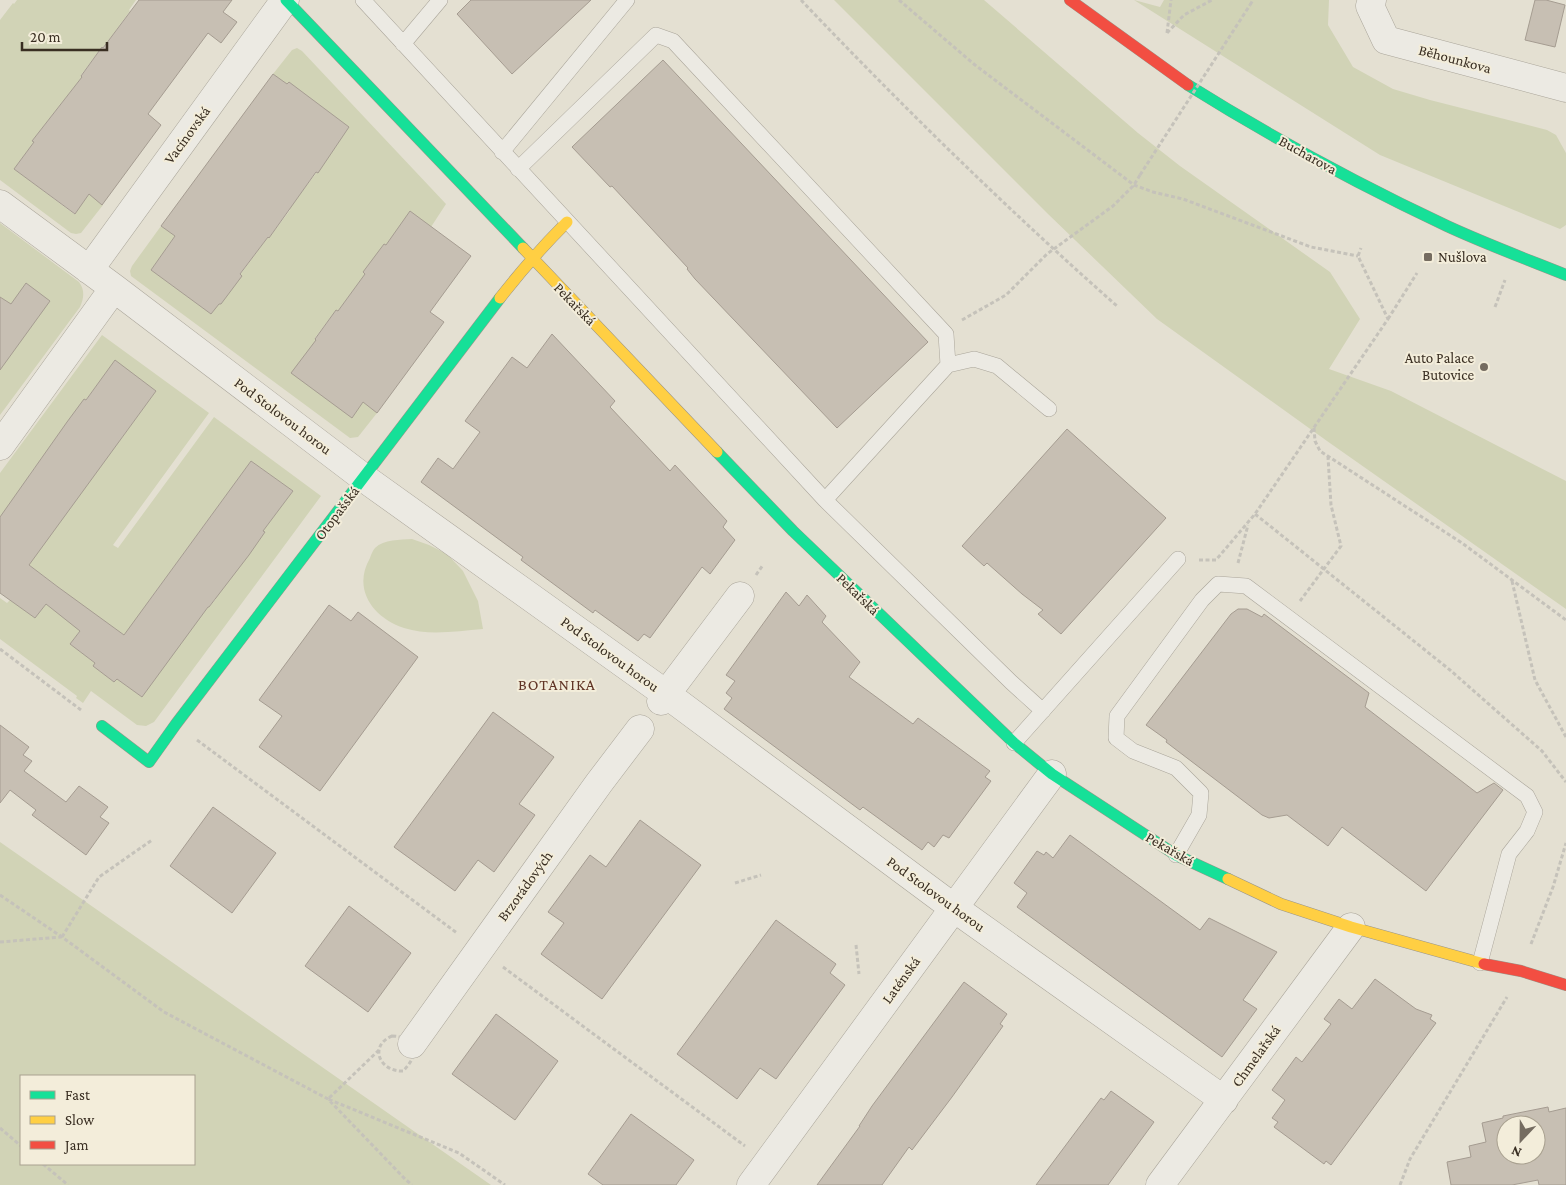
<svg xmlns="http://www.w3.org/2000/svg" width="1566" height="1185" viewBox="0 0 1566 1185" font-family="'Crimson Pro',serif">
  <rect width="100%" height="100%" fill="#e4e0d2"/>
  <!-- green -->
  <path fill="#d1d3b6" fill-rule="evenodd" d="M17,0H136L129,10L130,11L103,48L102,47L81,75L82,77L32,141L34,142L14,169L74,214L89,194L103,205L81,233L76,234L71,233L0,180V20L13,3L14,4Z
    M834,0H984L1138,133L1180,166L1330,272L1360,319L1329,369L1391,391L1566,481V609L1327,441L1157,319L1048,214Z
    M1134,0L1160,7L1164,0H1329L1328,25L1353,67L1393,89L1430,100L1547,130L1556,135L1566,153V225L1560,229L1380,155Z
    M297,48L302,51L446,204L431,227L410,212L386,245L384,244L364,272L365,274L338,311L336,310L315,338L352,418L363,402L377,413L358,437L350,438L131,276L130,271L132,266L161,226L175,236L151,270L211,314L268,237L269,238L290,210L289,209L338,144L337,143L349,127L289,82L287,84L273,74L292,50Z
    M0,223L79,282C85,290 84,298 80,307L0,415Z
    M102,335L209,413L113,545L118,548L214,417L321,496L154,722L146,726L137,725L91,691L83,703L76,698L77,696L0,639V598L7,603L10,600L35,618L46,604L52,608L65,592L0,543V473ZM115,361L156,391L121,439L29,475ZM251,461L293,491L263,531L265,532L214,598L216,599L209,607H208L189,632L148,602ZM93,613L165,665L142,697L117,679L114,682L93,666L95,663L70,644Z
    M412,539L429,545L447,554L463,571L478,601L483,629C457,631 429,636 404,628C373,618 352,589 370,558C371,555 373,550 375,548C384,539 400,540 412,539Z
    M0,842L491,1185H0ZM21,1076H194V1164H21Z"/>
  <!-- building -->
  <path fill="#c7bfb3" stroke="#a59c91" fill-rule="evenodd" d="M139,0H232L223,12L237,22L221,43L208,33L148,114L161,125L102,205L89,194L75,214L14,169L34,142L32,141L82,77L81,76L102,47L103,48Z
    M471,0H591L512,74L457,14Z
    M1535,0H1546L1565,5L1555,47L1525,40Z
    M663,60L928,342L837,428L695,279L687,269L688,268L612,186L610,187L572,147Z
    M273,74L287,84L289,82L349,127L318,173L316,172L269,238L268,237L240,274L242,276L221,304H219L211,314L151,270L175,236L161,226Z
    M410,211L471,256L430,312L444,322L377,413L363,402L352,418L291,373L316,340L315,339L336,310L338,311L365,274L363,272L384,244L386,245Z
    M26,283L50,301L0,370V297L11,304Z
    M552,334L615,401L610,407L670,471L675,465L727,521L723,527L735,540L710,574L702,567L650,638L644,634L638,641L595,610L593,613L521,560L523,557L421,482L438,458L453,469L480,432L465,421L512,357L527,368Z
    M115,360L156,391L29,565L58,587L124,635L251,461L293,491L263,531L265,532L249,555L209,607H208L142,697L117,679L114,682L93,666L95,663L70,644L80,631L46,604L35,618L0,593V517L67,422L84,399L86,400Z
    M1067,429L1166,518L1061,634L1038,614L1043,610L1022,594L987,563L984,566L962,546Z
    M786,592L799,606L807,595L826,616L822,622L860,662L849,677L913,724L918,718L990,771L985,777L991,781L949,838L943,835L934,847L928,842L922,850L863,807L860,810L724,709L732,698L726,693L735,681L726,675Z
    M329,605L351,621L358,612L418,657L320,791L259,747L282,716L259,700Z
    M1238,609H1247L1262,617L1264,614L1369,693L1365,707L1477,793L1494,783L1503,790L1426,891L1342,827L1328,846L1287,815L1269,818L1262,815L1166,742L1167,740L1146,725L1231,614Z
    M493,712L554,757L519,804L535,815L494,872L478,860L455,891L394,847Z
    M0,725L29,747L23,755L32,761L24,771L66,802L79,786L108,807L100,817L109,823L86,855L32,815L36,810L10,790L0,803Z
    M213,807L276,853L232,913L170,866Z
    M640,820L701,865L602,999L541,954L564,923L548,912L590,855L606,867Z
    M1070,835L1200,930L1209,918L1277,952L1243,1000L1257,1009L1222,1057L1017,907L1027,893L1014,883L1037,851L1044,855L1046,852L1053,858Z
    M349,906L411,953L368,1012L305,966Z
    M776,920L836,964L830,973L845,985L776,1079L760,1068L737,1099L677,1054Z
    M1375,979L1416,1009L1432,1015L1430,1019L1436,1023L1331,1165L1326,1161L1324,1164L1274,1127L1278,1122L1272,1118L1285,1100L1272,1090L1296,1057L1302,1062L1331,1024L1324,1019L1339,999L1352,1009Z
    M964,982L1007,1014L1000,1024L1003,1026L952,1097L912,1150L909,1147L882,1185H817L860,1126H859L872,1106Z
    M496,1014L558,1061L515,1120L452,1074Z
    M1111,1091L1154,1122L1108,1185H1036L1101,1098L1104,1100Z
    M1548,1107L1549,1112L1566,1108V1185H1539L1538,1180L1512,1185H1451L1447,1162L1471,1157L1469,1146L1486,1142L1482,1123L1503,1118V1116ZM1506,1125H1536V1155H1506Z
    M631,1114L694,1160L676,1185H603L588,1174Z"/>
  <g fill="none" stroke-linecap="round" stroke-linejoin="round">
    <defs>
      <path id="lane" d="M363,0L825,500L1011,682L1043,711
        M403,44L440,0
        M502,152L627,0
        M518,169L656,35L673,41L946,334L948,365
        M825,500L948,365L974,359L997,366L1049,409
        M1014,743L1178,559
        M1176,855L1199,815L1201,793L1176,768L1133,751L1116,738L1117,716L1202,600L1218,584L1246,586L1527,796L1535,812L1527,831L1509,854L1480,963"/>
      <path id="street" d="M1372,0L1370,6L1386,40L1566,88
        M0,204L114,288L364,478L666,694L954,908L1224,1100
        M89,270L285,0
        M0,446L114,288
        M661,701L740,596
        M412,1044L599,783L640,729
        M751,1185L1052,774
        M1160,1185L1351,927"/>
      <path id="fast" d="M286,0L523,248
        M1188,85C1271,137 1358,184 1447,226C1486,244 1526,259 1566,275
        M717,452L793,531L1014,743L1052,774L1176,855L1228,879
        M102,726L149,762L176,724L500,298"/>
      <path id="slow" d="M523,248L717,452
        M500,298C521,271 543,246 567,222
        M1228,879L1281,904L1351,927L1484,964"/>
      <path id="jam" d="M1070,0L1188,85
        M1484,964L1521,971L1566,985"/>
    </defs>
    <!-- lane casing -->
    <use href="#lane" stroke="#aaa59a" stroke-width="16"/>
    <!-- street casing -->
    <use href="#street" stroke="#aaa59a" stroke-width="29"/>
    <!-- fast casing -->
    <use href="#fast" stroke="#9a958a" stroke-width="12"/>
    <!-- slow casing -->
    <use href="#slow" stroke="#9a958a" stroke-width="12"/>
    <!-- jam casing -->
    <use href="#jam" stroke="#9a958a" stroke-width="12"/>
    <!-- path -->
    <path stroke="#c5c2ba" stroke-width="3" stroke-dasharray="4 2.5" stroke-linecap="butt" d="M801,0C902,106 1007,209 1117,306
      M899,0L975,65L1134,185L1153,192L1183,199L1311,247L1358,256
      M1250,5L1253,0
      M1167,33L1184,15L1212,0
      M1167,33L1171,0
      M1495,307L1505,280
      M1388,319L1417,273
      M962,320L1006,295L1047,254L1113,206L1134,185L1140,175
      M1314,428L1315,441L1320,451L1462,543L1566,620
      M1255,514L1450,670L1542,751L1566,782
      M1199,560H1216L1255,514L1388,319L1358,256L1361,248
      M1238,563L1248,525
      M756,575L763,565
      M1512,581L1535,680L1566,737
      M1300,601L1341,546L1331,505L1328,457
      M0,649L81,710
      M197,740L457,933
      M735,883L761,875
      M0,895L62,937L164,1012L328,1099L405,1179L412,1185
      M62,937L99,877L152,840
      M0,942L61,937
      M1531,944L1553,887L1566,843
      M856,945L859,974
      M503,967L745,1146
      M392,1036C398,1036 402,1037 407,1041C420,1049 412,1062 403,1071C380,1072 368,1046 392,1036Z
      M379,1050L328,1099L459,1153L505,1185
      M0,1128L21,1146
      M43,1164L68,1185
      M1400,1185L1410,1159L1507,997"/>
    <!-- lane -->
    <use href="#lane" stroke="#eceae3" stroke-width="15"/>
    <!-- street -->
    <use href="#street" stroke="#eceae3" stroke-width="28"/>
    <!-- fast -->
    <use href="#fast" stroke="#16e098" stroke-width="11"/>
    <!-- slow -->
    <use href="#slow" stroke="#ffcf43" stroke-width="11"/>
    <!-- jam -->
    <use href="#jam" stroke="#f24e42" stroke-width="11"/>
    <!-- path-bridge -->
    <path stroke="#c5c2ba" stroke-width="3" stroke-dasharray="4 2.5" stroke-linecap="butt" d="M1140,175L1250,5"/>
  </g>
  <!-- markers -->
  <g fill="#756c60" stroke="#f3edda" stroke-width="2">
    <rect x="1423" y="252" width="10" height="10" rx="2.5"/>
    <circle cx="1484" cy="367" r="5"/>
  </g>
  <g text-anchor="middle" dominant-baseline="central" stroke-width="4" stroke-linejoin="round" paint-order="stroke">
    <!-- street labels -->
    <g font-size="15" fill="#392e22" stroke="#f3edda">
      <text transform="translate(1455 59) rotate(15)">Běhounkova</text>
      <text transform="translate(187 135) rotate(-54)">Vacínovská</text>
      <text transform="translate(1308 155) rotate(29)">Bucharova</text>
      <text transform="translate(575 304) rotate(46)">Pekařská</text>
      <text transform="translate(283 416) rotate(37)">Pod Stolovou horou</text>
      <text transform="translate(337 513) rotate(-53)">Otopašská</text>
      <text transform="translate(858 594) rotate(44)">Pekařská</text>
      <text transform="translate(610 654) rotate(36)">Pod Stolovou horou</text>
      <text transform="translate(1170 849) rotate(30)">Pekařská</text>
      <text transform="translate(525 886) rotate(-54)">Brzorádových</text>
      <text transform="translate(936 894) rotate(36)">Pod Stolovou horou</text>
      <text transform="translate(901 980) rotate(-54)">Laténská</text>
      <text transform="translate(1256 1056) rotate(-54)">Chmelařská</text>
    </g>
    <!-- poi labels -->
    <g font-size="15" fill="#392e22" stroke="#f3edda" text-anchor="start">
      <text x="1438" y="257">Nušlova</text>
      <text x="1474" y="358" text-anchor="end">Auto Palace<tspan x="1474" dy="17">Butovice</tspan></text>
    </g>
    <!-- neighbourhood labels -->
    <g font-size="16" letter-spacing="1" fill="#613526" stroke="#f3edda">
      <text x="557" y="684">BOTANIKA</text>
    </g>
  </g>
  <!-- legend -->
  <rect x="20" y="1075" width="175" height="90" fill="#f3edda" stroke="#a9a190"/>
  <rect x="30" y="1091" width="25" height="8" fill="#16e098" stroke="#a9a190"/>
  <text x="65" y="1100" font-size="15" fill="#392e22">Fast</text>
  <rect x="30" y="1116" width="25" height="8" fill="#ffcf43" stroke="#a9a190"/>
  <text x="65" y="1125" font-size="15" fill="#392e22">Slow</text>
  <rect x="30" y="1141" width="25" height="8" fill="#f24e42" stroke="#a9a190"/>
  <text x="65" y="1150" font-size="15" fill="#392e22">Jam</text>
  <!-- north arrow -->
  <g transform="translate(1521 1140) rotate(202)"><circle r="24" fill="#f3edda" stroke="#a9a190"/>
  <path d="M0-4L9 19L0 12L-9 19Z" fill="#756c60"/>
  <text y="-8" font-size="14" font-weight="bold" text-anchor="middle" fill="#392e22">N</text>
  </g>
  <!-- scale -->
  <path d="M22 42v8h85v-8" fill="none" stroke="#392e22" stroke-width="2.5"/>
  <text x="30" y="42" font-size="15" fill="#392e22" stroke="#f3edda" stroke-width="4" paint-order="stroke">20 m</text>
</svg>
